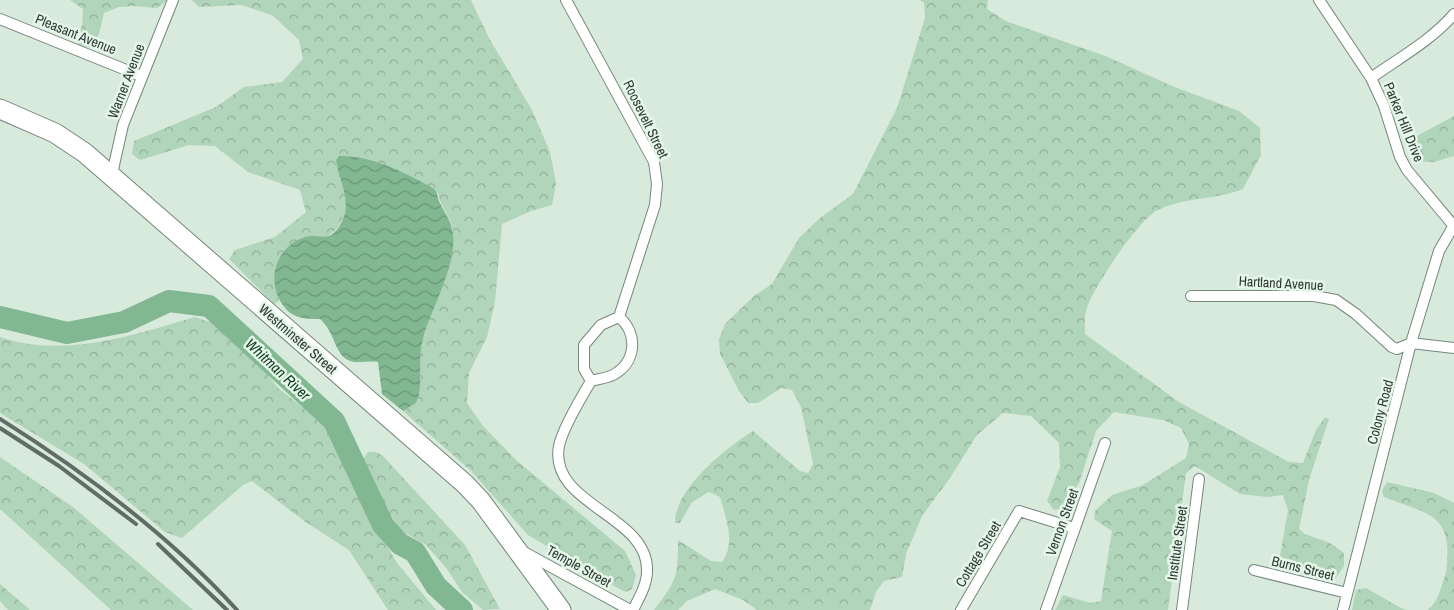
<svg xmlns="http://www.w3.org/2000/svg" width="1454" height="610" viewBox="0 0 1454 610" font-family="'Archivo Narrow',sans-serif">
  <defs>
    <pattern id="forest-crowns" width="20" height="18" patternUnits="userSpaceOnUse" patternTransform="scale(1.25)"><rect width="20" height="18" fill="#b1d5ba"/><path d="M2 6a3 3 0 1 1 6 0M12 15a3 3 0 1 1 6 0" fill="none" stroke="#91ae98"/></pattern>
    <pattern id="water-waves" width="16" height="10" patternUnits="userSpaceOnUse" patternTransform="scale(1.25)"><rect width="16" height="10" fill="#81b791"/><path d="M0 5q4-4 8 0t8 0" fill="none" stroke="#6a9677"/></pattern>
  </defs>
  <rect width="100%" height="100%" fill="#d7eadc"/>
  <!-- forest -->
  <path fill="url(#forest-crowns)" d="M70,0H168L157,8L134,6L119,7L104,13L99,34L91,47L80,48L74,37L82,26L83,9Z
    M192,0H471L489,38L532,110L550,152L556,183L552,205L531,211L502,224L495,302L487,337L469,373L467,403L483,426L516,460L625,551L636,575L632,589L626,592L614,586L528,535L471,471L403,411L416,403L419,395C422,377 418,357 423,339C433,303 454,269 453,232C452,217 440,207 438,193L337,166C340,174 345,183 346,192C349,208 340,236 321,238C316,239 311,236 306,237C302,237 297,242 293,244C272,257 273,279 279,301L274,304L229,259L235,250L275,237L306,212L300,190L248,172L215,146L189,145L140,160L132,154L134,141L216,107L244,87L282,82L303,59L299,40L272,15L241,5L199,7Z
    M920,0H988L987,9L1006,21L1108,57L1172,86L1239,111L1260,128L1261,155L1243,189C1215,200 1185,197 1158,210C1139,219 1094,286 1087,308C1084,315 1085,326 1085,334L1179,402L1289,462L1303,463L1316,430L1325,417L1329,419L1309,480L1299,529L1305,534L1330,543L1344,553V566L1333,582L1278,567L1288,510L1283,495L1268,497L1240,494L1195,466L1186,473L1168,610H1055L1063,595L1090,603L1101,601L1112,531L1094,519L1095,511L1112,495L1143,485L1186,458L1189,444L1181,428L1163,420L1114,412L1096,431L1079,483L1062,508L1054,510L1047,501L1060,467L1059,443L1031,416L1003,413L977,435L950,478L922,516L906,554L902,577L884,581L876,592L870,610H757L743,600L715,589L687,601L678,610H654C677,580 678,577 678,540L711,561L722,562C736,543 726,518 720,497L709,492L692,502L680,523H675C674,489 727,447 753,431L800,471L808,473L813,464L801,407L792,390L781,388L758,403H748L739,391L720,354L719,339L725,324L754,296L772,284L799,238L820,218L853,194L897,108L925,18L924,3Z
    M1454,116V156L1434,162L1416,161L1409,153L1408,143L1413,138Z
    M195,317L210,322L242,342L278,388L331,429L341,449L347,475L375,525L397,563L436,610H388L349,550L304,521L252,481L243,485L182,538L165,532L84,464L0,413V337C64,359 133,335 195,317Z
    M368,452H376L382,455L465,545L500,609L483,610L462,592L447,569L426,545L405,533L386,511L362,461Z
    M0,457L73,507L193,610H111L0,509Z
    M1387,482L1434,493L1454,503V610H1428C1439,601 1441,586 1446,573C1454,513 1430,515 1384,497L1382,490Z
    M0,584L30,610H8L0,601Z
    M1366,588L1401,608L1407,610H1352L1356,590Z"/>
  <!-- water -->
  <path fill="url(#water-waves)" d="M340,156C374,156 403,172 433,188C438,193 437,195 439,201C443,211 450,218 452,229C460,260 431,308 423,339C418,357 422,377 419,395L416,403L403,411L382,394L378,362C368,360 355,365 346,359C335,352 334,331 320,319C307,319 294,319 285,308C265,284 274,247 305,237C318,233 330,245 341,223C353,201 339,182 336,160Z"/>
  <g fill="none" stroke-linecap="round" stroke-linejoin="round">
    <!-- river -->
    <path stroke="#81b791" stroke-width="22" d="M0,317L67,333L124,322L169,301L209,306L334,421L383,525L400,544L415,552L436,586L462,610"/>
    <defs>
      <path id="street" d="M566,0L654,162L657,184L655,205L619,317
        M1319,0L1371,78L1384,106L1400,157L1407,170L1453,225
        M0,19L141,76
        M1371,78C1399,58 1432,40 1454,14
        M112,174L123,125L173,0
        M1191,296H1314L1336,300L1356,314L1392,347L1397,349L1411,343L1454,348
        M619,317C638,333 637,362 613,375C607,378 598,379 591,381L584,369V345L601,325Z
        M591,381C582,396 562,430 559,446C548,505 649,515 647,571C647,585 639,598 633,610
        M522,551L630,610
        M1254,570L1347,593
        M961,610L1019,511L1074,528
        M1046,610L1105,443
        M1182,610L1199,479
        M1343,610L1411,343L1439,251L1454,225"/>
      <path id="highway" d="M0,109L55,133L85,153L465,484L481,501L561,610"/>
    </defs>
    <!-- street casing -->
    <use href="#street" stroke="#76867a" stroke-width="12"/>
    <!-- highway casing -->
    <use href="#highway" stroke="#76867a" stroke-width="21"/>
    <!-- street -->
    <use href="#street" stroke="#fff" stroke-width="10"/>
    <!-- highway -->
    <use href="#highway" stroke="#fff" stroke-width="19"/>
    <!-- rail -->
    <path stroke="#616c64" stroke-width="4" d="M0,419C86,473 168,534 237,610
      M0,428L59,466L136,524
      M158,544L227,610"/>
  </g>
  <g text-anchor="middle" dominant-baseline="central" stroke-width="5" stroke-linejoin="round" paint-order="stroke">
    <!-- street labels -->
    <g font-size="14" fill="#313833" stroke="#e4f7e9">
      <text transform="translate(76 34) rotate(22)">Pleasant Avenue</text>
      <text transform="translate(126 81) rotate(-69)">Warner Avenue</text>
      <text transform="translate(646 119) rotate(64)">Roosevelt Street</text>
      <text transform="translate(1404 122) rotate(68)">Parker Hill Drive</text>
      <text transform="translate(1281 283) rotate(3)">Hartland Avenue</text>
      <text transform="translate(298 339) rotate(41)">Westminster Street</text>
      <text transform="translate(1380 412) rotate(-75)">Colony Road</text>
      <text transform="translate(1062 522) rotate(-70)">Vernon Street</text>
      <text transform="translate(1177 543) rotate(-82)">Institute Street</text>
      <text transform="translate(978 554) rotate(-59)">Cottage Street</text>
      <text transform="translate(579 566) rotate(29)">Temple Street</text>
      <text transform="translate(1303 568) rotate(14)">Burns Street</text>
    </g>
    <!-- water labels -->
    <g font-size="15" font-style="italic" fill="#0d371e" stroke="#e4f7e9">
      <text transform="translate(278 369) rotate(43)">Whitman River</text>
    </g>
  </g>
</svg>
